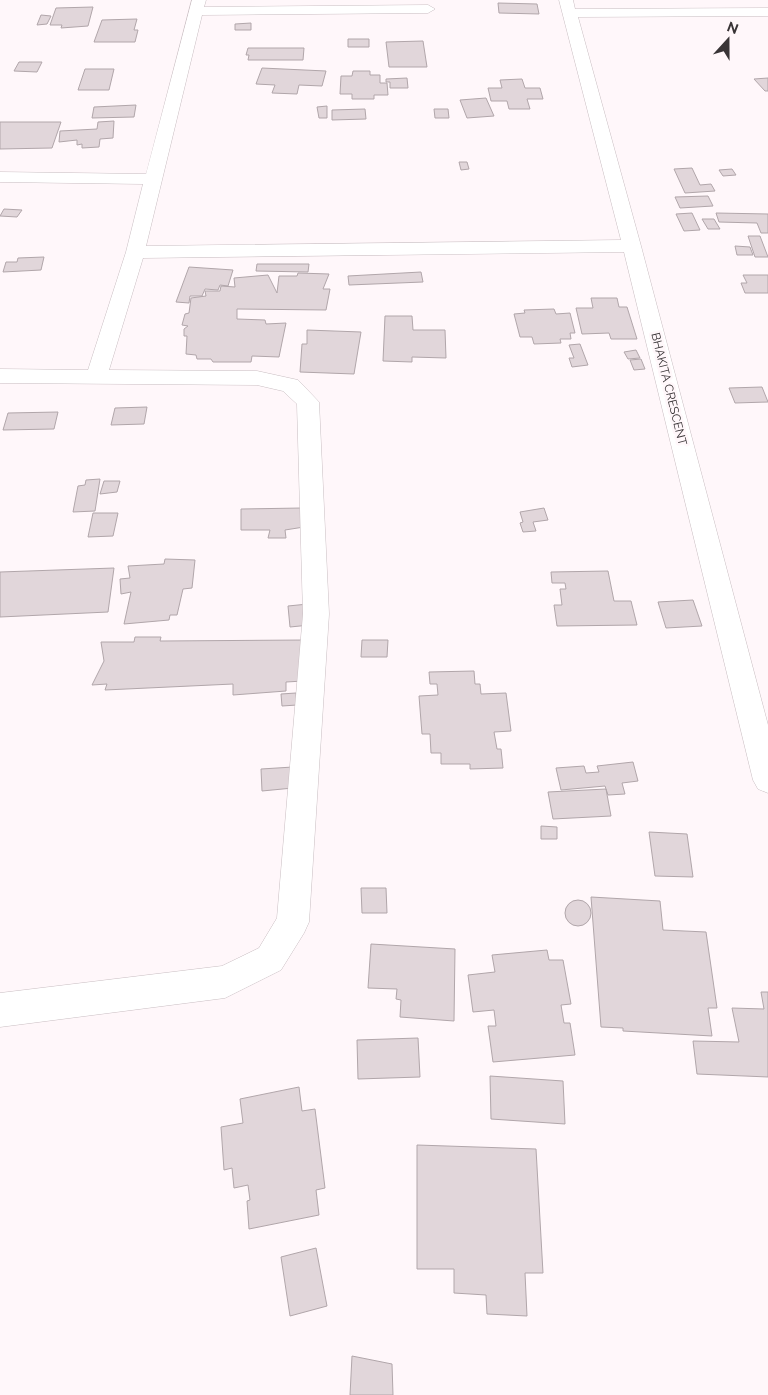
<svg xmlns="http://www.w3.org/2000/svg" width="768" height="1395" viewBox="0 0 768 1395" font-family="Raleway,sans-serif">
  <rect width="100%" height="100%" fill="#fff7fa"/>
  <!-- building -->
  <path fill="#e1d6da" stroke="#b1a6aa" d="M498,3L537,4L539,14L499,13Z
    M93,7L88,26L61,28L62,25H50L56,8Z
    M41,15L51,16L47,24L37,25Z
    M137,19L134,30H138L135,42H94L102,20Z
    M251,23V30H235V24Z
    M348,39H369V47H348Z
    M423,41L427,67H389L386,42Z
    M248,48H304L303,60H248L249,55H246Z
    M19,62H42L37,72L14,71Z
    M262,68L326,71L322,86L299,85L297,94L272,93L275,85L256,84Z
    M85,69H114L109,90H78Z
    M353,71H370V75H380V83H387L388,95H374V99H352V94H340L341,76H352Z
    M407,78L408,88H390V82H386V79Z
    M768,78V91H765L754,79Z
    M522,79L525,88H540L543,99H527L530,109H509L507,101H491L488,88H502L500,80Z
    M486,98L494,116L467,118L460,100Z
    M136,105L134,117L92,118L94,107Z
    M327,106V118H319L317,107Z
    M365,109L366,119L332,120V110Z
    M434,109H448L449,118H435Z
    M114,121L113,138L100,139L99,147L82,148V144L77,145V140L59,142L60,131L97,129L98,122Z
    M0,122H61L52,148L0,149Z
    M459,162H467L469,169L461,170Z
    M692,168L700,185L711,184L715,191L685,193L674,169Z
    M732,169L736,175L723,176L719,170Z
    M708,196L713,206L680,208L675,197Z
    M4,209L22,210L17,217L0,216Z
    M692,213L700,230L684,231L676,214Z
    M716,213L768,214V233H761L757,223L719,222Z
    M702,219H714L720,229H708Z
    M748,236H760L768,257H755Z
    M735,246L750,247L753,255H737Z
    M44,257L41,270L3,272L6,262H17L18,258Z
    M257,264H309L308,272L256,271Z
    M189,267L233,270L228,286L220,285L218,290L205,289L202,296H190L189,303L176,302Z
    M421,272L423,282L349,285L348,276Z
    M298,273L329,274L323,289H330L326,310L237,309V319L265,320L266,324L286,323L279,357L252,356L251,362H213L211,359H197L196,355L186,354L187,336H184V329L188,326L182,325L185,314L189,313L191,298L206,296L205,291H220L221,286L235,287L234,278L268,275L277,293L279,276H297Z
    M743,275H768V293H745L741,283H747Z
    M591,298H617L619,307H627L637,339H611L609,333L582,334L576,308H593Z
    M554,309L556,314L570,313L575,333H570L571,339H560L561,343L534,344L532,337H520L514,314L525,313L524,310Z
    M385,316H412L413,330H445L446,358L412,357V362L383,361Z
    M307,330L361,332L354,374L300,372L302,344H307Z
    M580,344L588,365L572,367L569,358H574L569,345Z
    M636,350L640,358L628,359L624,352Z
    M641,359L645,369L634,370L630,360Z
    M762,387L768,402L735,403L729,388Z
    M147,407L144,424L111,425L115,408Z
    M58,412L54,429L3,430L8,413Z
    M100,479L95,511L73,512L78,486L85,485L86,480Z
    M104,481H120L117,492L100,494Z
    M302,508L304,527L285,530L286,538H268L270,530H241V509Z
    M544,508L548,520L533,522L536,531L523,532L520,523L523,522L520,512Z
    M93,513H118L113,536L88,537Z
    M165,559L195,560L192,588L183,589L177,615H170L169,620L124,624L131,592L121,594L120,579L130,578L128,566L164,564Z
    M114,568L108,612L0,617V572Z
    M608,571L614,601H631L637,625L557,626L554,605H562L560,589H566L565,583H552L551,572Z
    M693,600L702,626L666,628L658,602Z
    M308,604L310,625L290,627L288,606Z
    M135,637H161L160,641L305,640L303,681L286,682V691L233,695V684L105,690L107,684L92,685L104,661L101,642H134Z
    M362,640H388L387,657H361Z
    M474,671L475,684H480L481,694L506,693L511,731L494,732L497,749H501L503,768L470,769V764H441V753H431L430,734H422L419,696L438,695L437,684H430L429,672Z
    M296,693L297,705L282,706L281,694Z
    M633,762L638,781L622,783L625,794L608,795L605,786L561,790L556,768L584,766L586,773L599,772L597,766Z
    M293,767V788L262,791L261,769Z
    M606,789L611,816L553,819L548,792Z
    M541,826L557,827V839H541Z
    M649,832L687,834L693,877L655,876Z
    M361,888H386L387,913H362Z
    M591,897L660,901L663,930L706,932L717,1008H708L712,1036L623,1031V1028L601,1027Z
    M565 913a13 13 0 1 1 26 0a13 13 0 1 1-26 0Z
    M371,944L455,949L454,1021L400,1017L401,1000L396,999L397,989L368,988Z
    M547,950L549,960H563L571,1004L561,1005L564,1023H570L575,1055L493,1062L488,1026H496L494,1010L473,1012L468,975L495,972L492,955Z
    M761,992H768V1077L697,1074L693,1041L739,1042L732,1008L764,1009Z
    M418,1038L420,1077L358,1079L357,1040Z
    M490,1076L563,1081L565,1124L491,1119Z
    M299,1087L302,1111L315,1109L325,1188L316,1190L319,1215L249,1229L247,1201L250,1200L248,1185L234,1188L232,1168L224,1170L221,1127L243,1123L240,1099Z
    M417,1145L536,1149L543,1273H525L527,1316L487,1314L486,1295L454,1293V1269H417Z
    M316,1248L327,1306L290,1316L281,1257Z
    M352,1356L392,1364L393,1395H350Z"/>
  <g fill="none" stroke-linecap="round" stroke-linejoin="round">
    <defs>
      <path id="minor" d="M192,0H206L204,7L428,5L435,9L428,13L202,15L146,246L621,240L559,0H573L575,9L768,8V16L578,17L641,246L768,725V793L758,789L753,780L624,252L143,258L109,370L257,371L298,380L319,402L329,614L309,922L304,933L281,970L225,998L0,1027V993L222,966L259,948L277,918L303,614L297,404L283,391L257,385L0,383V369L88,370L126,252L143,184L0,182V172L146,174Z"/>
    </defs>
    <!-- minor casing -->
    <use href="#minor" stroke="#c9bec2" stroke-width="1"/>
    <!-- minor -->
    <use href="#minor" fill="#fff" fill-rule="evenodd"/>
  </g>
  <g text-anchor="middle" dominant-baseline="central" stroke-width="5" stroke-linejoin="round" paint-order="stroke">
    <!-- far-street labels -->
    <g font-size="12" fill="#393436" stroke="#fff7fa">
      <text transform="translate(669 389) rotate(76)">BHAKITA CRESCENT</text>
    </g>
  </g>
  <!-- north arrow -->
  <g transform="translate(728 40) rotate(21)" stroke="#fff7fa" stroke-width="4" paint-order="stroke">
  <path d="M0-4L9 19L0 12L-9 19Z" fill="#393436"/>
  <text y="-8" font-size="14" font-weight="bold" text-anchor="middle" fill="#393436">N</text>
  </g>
</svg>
